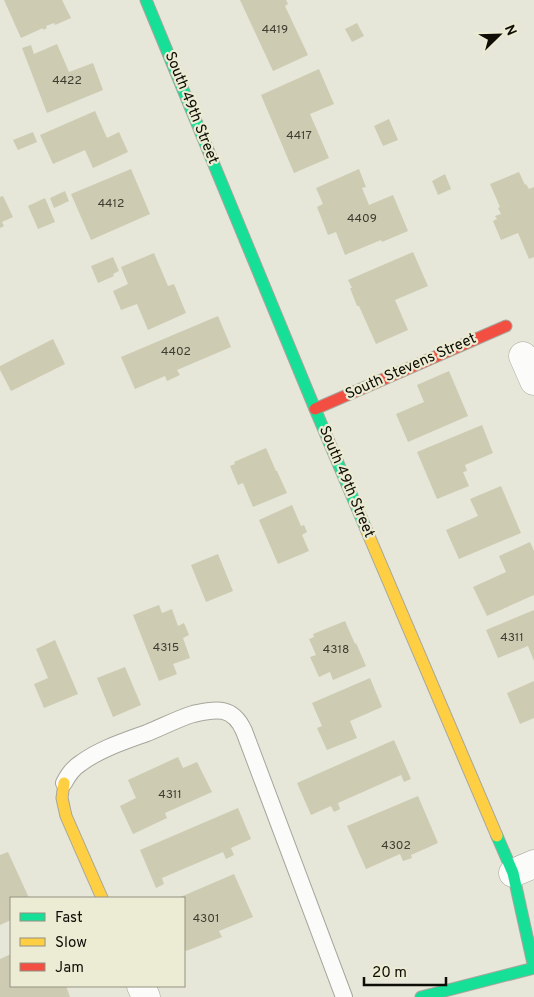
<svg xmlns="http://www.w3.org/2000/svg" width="534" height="997" viewBox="0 0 534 997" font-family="Overpass,sans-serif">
  <rect width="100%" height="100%" fill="#e6e6d9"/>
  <!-- building -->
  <path fill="#cdccb2" d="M4,0H62L71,18L55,25L54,23L46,26L47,28L43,30V28L21,38Z
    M240,0H286L288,4L285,6L308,55L273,71Z
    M357,23L364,36L352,42L345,29Z
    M57,44L69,72L93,63L103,90L47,113L22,48L31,45L34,54Z
    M319,69L334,104L310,114L329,158L294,173L261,95Z
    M95,111L107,138L119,132L128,152L93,168L85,150L53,164L40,135Z
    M389,119L398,140L383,146L374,126Z
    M33,132L37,142L18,150L13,140Z
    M131,169L150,214L91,240L71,194Z
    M359,169L366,187L362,188L369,205L393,195L408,231L382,242L381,240L345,255L336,232L328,235L317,207L323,204L316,188Z
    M519,172L525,185L526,184L529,189L534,187V257L529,259L518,233L501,240L493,221L497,219L495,216L501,214L498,208L500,207L490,184Z
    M445,174L451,189L438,195L432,181Z
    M65,191L69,201L54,208L50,198Z
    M3,196L13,217L2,222L4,226L0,228V197Z
    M45,198L55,222L38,229L28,206Z
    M413,252L428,286L395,300L408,330L376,344L359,306H357L350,288H352L348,280Z
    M154,253L168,286L174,284L186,313L148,330L137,304L121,310L113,291L128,284L121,267Z
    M113,257L119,271L113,274L114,276L98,283L91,266Z
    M218,316L231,347L177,370L180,375L167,381L165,376L135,389L121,357Z
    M53,339L65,364L11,391L0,370V366Z
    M449,371L468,416L408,442L396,414L424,402L417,385Z
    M482,425L493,453L465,465L467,471L463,472L469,486L437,499L417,452Z
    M266,448L276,471H277L287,493L253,507L243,483L238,485L230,466L235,464L234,462Z
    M501,486L521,533L459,559L446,530L478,516L470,499Z
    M292,505L301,526L304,525L307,532L302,535L309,551L278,564L259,520Z
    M530,542L534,551V595L487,616L473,587L506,572L499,556Z
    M218,554L233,591L206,602L191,565Z
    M159,605L162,613L172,609L178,626L184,623L189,635L183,638L190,658L173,664L177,674L159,681L133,615Z
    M534,610V661L528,646L498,658L486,630Z
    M345,621L355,644L356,643L366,666L333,680L330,672L319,677L310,657L316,655L309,639L314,637L313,634Z
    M55,640L78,694L44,708L34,684L48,678L36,649Z
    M125,667L141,705L113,717L97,678Z
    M370,678L382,707L350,721L357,738L327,750L317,728L322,726L312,703Z
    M534,681V718L520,724L507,693Z
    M394,740L411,779L404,782L401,775L338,803L340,809L334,812L331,806L311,815L297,783Z
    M178,757L183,768L197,762L212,792L165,813L167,818L133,834L120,806L136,798L128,780Z
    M418,796L438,843L411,855L412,858L403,861L400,854L366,869L347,826Z
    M238,808L251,839L231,848L234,855L226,859L223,852L162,878L164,884L156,888L140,850Z
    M8,852L29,898H11V920L0,925V855Z
    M234,874L253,917L219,931L222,937L186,951L184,946V898H178Z
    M11,954V986H66L70,997H0V959Z"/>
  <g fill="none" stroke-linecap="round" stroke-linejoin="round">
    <defs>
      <path id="lane" d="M64,783C68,775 73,768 81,763C100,749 125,741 147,733C162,727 177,719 193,714C202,712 213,709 223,711C233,713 240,722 244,731L344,997"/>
      <path id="street" d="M523,356L534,381
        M513,873L534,864
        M141,986L146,997"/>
      <path id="fast" d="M146,0L315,409L366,529
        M497,836L513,873L534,968
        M421,997L534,968"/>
      <path id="slow" d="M366,529L497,836
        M64,783L62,798L66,816L102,898"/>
      <path id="jam" d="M315,409L506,326"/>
    </defs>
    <!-- lane casing -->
    <use href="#lane" stroke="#a7a69c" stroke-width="18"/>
    <!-- street casing -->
    <use href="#street" stroke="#a7a69c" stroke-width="29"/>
    <!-- fast casing -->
    <use href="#fast" stroke="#a7a69c" stroke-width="13"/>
    <!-- slow casing -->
    <use href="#slow" stroke="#a7a69c" stroke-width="13"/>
    <!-- jam casing -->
    <use href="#jam" stroke="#a7a69c" stroke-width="13"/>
    <!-- lane -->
    <use href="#lane" stroke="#fbfbf9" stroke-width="16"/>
    <!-- street -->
    <use href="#street" stroke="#fbfbf9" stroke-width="28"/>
    <!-- fast -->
    <use href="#fast" stroke="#16e098" stroke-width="11"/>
    <!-- slow -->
    <use href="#slow" stroke="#ffcf43" stroke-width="11"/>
    <!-- jam -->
    <use href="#jam" stroke="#f24e42" stroke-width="11"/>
  </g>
  <g text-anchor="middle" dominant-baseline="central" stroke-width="4.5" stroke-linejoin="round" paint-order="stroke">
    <!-- number labels -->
    <g font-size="12" fill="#3e3d31">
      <text x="275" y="30">4419</text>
      <text x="67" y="81">4422</text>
      <text x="299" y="136">4417</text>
      <text x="111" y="204">4412</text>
      <text x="362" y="219">4409</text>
      <text x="176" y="352">4402</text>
      <text x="512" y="638">4311</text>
      <text x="166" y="648">4315</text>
      <text x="336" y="650">4318</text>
      <text x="170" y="795">4311</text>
      <text x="396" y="846">4302</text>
      <text x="206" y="919">4301</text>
    </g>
    <!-- street labels -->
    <g font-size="15" fill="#0e0d06" stroke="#ecebd3">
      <text transform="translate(191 108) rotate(68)">South 49th Street</text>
      <text transform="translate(411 367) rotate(-24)">South Stevens Street</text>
      <text transform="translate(346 482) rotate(67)">South 49th Street</text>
    </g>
  </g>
  <!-- legend -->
  <rect x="10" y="897" width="175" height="90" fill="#ecebd3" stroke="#939281"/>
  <rect x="20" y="913" width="25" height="8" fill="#16e098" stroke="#939281"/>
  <text x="55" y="922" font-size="15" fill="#0e0d06">Fast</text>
  <rect x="20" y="938" width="25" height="8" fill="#ffcf43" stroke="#939281"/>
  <text x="55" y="947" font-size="15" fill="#0e0d06">Slow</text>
  <rect x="20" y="963" width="25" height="8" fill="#f24e42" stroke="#939281"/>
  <text x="55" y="972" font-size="15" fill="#0e0d06">Jam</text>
  <!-- north arrow -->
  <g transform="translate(499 35) rotate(67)" stroke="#ecebd3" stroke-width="4" paint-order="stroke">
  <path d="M0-4L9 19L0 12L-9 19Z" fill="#0e0d06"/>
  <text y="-8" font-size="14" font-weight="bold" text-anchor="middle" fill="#0e0d06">N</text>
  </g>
  <!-- scale -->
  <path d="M364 977v8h82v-8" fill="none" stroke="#0e0d06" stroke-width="2.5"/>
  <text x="372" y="977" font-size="15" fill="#0e0d06" stroke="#ecebd3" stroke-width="4" paint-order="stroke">20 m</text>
</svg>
